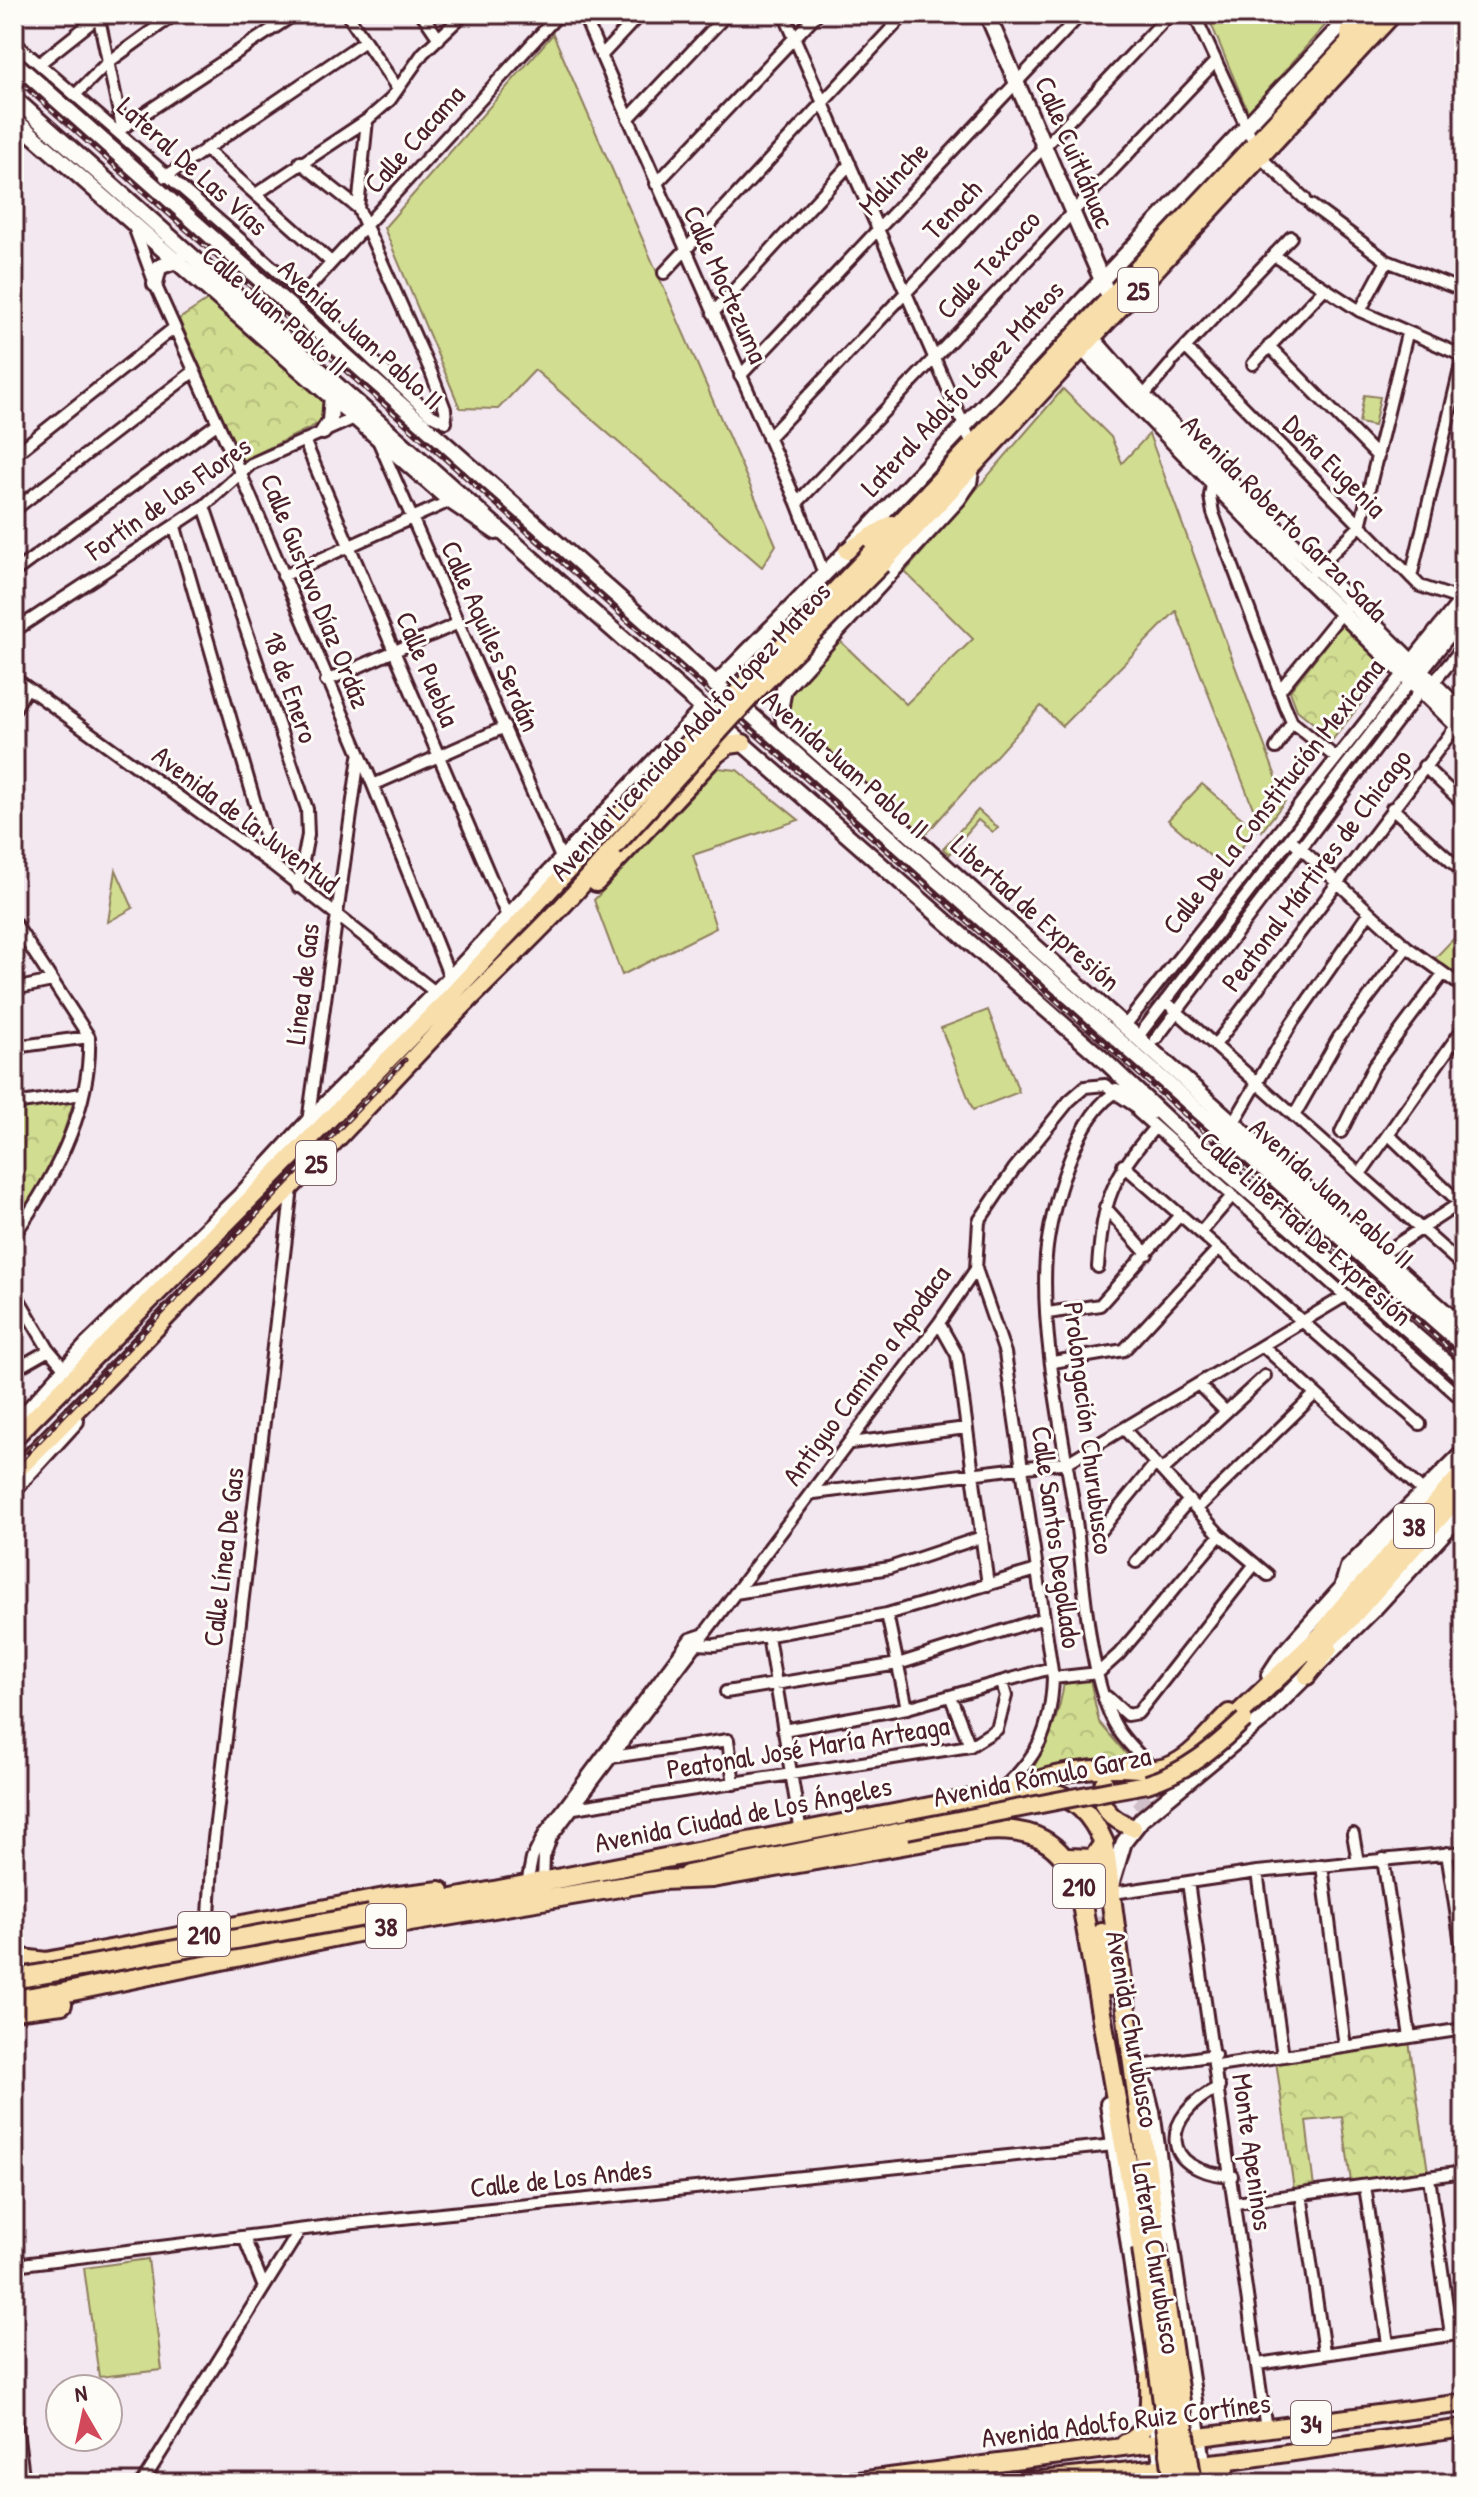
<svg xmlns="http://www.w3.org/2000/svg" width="1478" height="2497" viewBox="0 0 1478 2497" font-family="'Patrick Hand',sans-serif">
  <defs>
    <pattern id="park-crowns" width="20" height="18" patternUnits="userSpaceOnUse" patternTransform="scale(2)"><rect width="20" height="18" fill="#d1dd90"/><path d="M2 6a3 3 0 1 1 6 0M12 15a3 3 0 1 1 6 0" fill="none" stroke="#b5bd7c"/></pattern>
  </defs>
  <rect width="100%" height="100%" fill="#f3e7f0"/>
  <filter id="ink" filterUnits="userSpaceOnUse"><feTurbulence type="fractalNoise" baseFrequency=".0125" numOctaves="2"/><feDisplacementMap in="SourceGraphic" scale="16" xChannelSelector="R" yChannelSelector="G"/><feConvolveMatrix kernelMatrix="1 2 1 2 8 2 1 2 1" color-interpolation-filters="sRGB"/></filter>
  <g filter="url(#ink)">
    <!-- grass -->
    <path fill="#d1dd90" stroke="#8e7e5e" stroke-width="2" d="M1207,14H1326L1329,21L1248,112Z
      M553,34L776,545L762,567L535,370L498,409L460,408L384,228Z
      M1063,389L1111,437L1122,463L1149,434L1285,801L1262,831L1176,611L1062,726L1041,706L925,835L794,719L789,706L790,686L839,640L906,704L973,639L905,572Z
      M1364,395L1380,397L1374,426L1359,423Z
      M718,768L737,770L799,820L693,855L716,928L622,975L594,900Z
      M1202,784L1256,830L1224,868L1168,820Z
      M978,810L998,828L993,832L978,820L949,854L943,849Z
      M116,870L133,908L108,922Z
      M988,1010L1019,1092L973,1110L941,1028Z
      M148,2259L162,2370L99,2377L84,2268Z"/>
    <!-- park -->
    <path fill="url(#park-crowns)" stroke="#8e7e5e" stroke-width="2" d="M1242,137L1243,144L1124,271L1117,272Z
      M1097,294V301L978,426L973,427Z
      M211,298L328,401L326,420L242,461L179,319Z
      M1343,623L1389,668L1333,739L1297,710L1290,691Z
      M1458,934L1464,939V980L1433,960Z
      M75,1097L49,1176L14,1221V1109Z
      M1090,1680L1099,1722L1128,1756L1030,1774C1047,1744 1060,1716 1064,1681Z
      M1409,2041L1428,2172L1351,2182L1342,2117L1306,2121L1314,2188L1294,2190L1276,2061Z"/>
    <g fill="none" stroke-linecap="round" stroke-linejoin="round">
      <!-- street-tunnel -->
      <path stroke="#d1bfc9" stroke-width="10" stroke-dasharray="10 5" stroke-linecap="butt" d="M284,346L307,305"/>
      <!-- highway-tunnel -->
      <path stroke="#d1bfc9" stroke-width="18" stroke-dasharray="18 9" stroke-linecap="butt" d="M1102,1933C1100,1915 1097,1895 1099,1877C1103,1839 1151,1797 1177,1772"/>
      <defs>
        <path id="street" d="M98,14L122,127
          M347,14L397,88
          M422,14L439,39
          M583,14L797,503L824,574
          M784,14L972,444
          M1194,14L1261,158L1305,199
          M14,18L19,14
          M14,42L303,294L431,415L446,422L445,409L431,372L358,208L300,162
          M601,56L640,14
          M40,63L98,17
          M76,94L106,64L175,14
          M628,119L727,14
          M118,131L295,14
          M205,149L331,262
          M165,177L365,41
          M656,184L817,14
          M256,194L367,120L390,100L423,53L464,14
          M1311,205L1387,261L1464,291
          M358,208L367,120
          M133,224L155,284L240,472L373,785L451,980
          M1275,256L1360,311L1463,356
          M664,273L905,14
          M303,294L559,14
          M1360,311L1387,261
          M713,313L850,164
          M1269,346L1378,457
          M1186,348L1420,586L1462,600
          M1174,359L1291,237
          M1253,364L1323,290
          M740,376L1081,14
          M1140,400L1170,365
          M768,438L1170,14
          M304,440L507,916
          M378,440L562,860
          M14,455L174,328
          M1213,479L1210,496L1213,513L1285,706L1292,722L1335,757
          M797,503L1216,61
          M204,506L307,809L308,835L298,887
          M14,510L193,372
          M175,527L273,865
          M1314,571L1360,526L1407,334
          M14,572L218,423
          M283,576L450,501
          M1411,577L1464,352
          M14,631L204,506L251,464L357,417
          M14,678L273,865L439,995
          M326,681L459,623
          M1432,684L1464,646
          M1279,691L1346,608
          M14,710L27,688
          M1276,748L1292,722
          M1424,766L1464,804
          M373,785L505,727
          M1392,808L1464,873
          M1295,843L1407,947L1464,988
          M14,922L89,1037C92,1108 54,1179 14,1235
          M14,989L52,981
          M1165,1001L1464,1267
          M1124,1027L1403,674
          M1137,1038L1411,681
          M1156,1039L1421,690
          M1215,1045L1457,725
          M14,1047L89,1037
          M1120,1090C1076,1111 1050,1211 1046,1256C1040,1337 1064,1439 1076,1521C1084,1577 1088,1680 1117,1728C1126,1743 1141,1756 1153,1769
          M14,1104L82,1094
          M1138,1112L1464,1401
          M1294,1116L1339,1037L1407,947
          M308,1122L359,757
          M1233,1124L1292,1023L1369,913
          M1341,1132L1374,1066L1443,974
          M1389,1135L1464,1207
          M1123,1165L1420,1424
          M1360,1174L1464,1027
          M1105,1207L1147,1254
          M1201,1232L1232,1196
          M1381,1255L1463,1201
          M1098,1267C1103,1199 1111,1179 1155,1127
          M976,1269L1005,1353L1053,1678C1051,1729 1038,1759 998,1792
          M14,1291L49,1350L65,1369
          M1048,1313L1100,1305L1180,1215
          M939,1323L957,1355L988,1585
          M1263,1346L1427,1495
          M1053,1362L1124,1350L1218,1249
          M14,1370L49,1350
          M1199,1385L1226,1412
          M1125,1430L1220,1535L1268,1575
          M851,1443L966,1428
          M1162,1471L1265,1376
          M814,1493L1068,1462L1345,1296
          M1197,1509L1315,1394
          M1096,1536L1155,1464
          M1136,1562L1189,1500
          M1339,1591L1346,1567L1464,1449
          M735,1593L889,1568L982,1537
          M887,1614L907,1708
          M768,1636L801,1832
          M697,1644L715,1645L887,1614L1037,1570
          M1098,1673L1119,1654L1220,1535
          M1053,1678L1098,1673
          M726,1692L898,1664L1044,1618
          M1107,1697L1127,1715L1138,1713L1255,1564
          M951,1698L970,1746
          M783,1730L907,1708L1051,1668
          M612,1757L728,1740L734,1784
          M574,1808L970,1746L997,1729L1006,1696L1002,1683
          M1353,1834L1358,1862
          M1447,1853L1464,1963
          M1383,1859L1410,2037
          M1322,1865L1345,2047
          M1257,1872L1283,2056
          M543,1881L544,1857L551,1837L939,1323L976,1269L979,1221L1014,1169L1069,1101L1085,1087L1105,1085L1121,1096
          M1188,1882L1266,2429
          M527,1884L532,1859L545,1833L690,1639L702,1635
          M1113,1893L1257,1872L1464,1852
          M208,1933L213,1847L292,1188
          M1217,2066L1464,2029
          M1135,2067L1215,2055
          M1219,2087C1160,2116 1158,2172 1232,2176
          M1429,2177L1451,2335
          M1365,2186L1388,2344
          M1301,2194L1324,2352
          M1236,2203L1464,2172
          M244,2237L263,2285
          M14,2265L354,2223L1114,2145
          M1258,2364L1464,2333
          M14,2407L24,2483
          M142,2483L300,2230"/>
        <path id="secondary" d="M987,14L1107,292L1118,304
          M14,62L1464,1346
          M14,98L571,593L1105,1061L1175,1127L1464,1378
          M14,119L450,501L496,532
          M155,284L159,267L179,260
          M1085,330L1143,396L1464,714
          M1075,341L1306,578L1464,732
          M323,432L330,421L332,395
          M972,466L969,483L958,499L784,689L781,705L784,722L1464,1329
          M1407,669L1464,598
          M1414,678L1464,615
          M715,685L847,551L1352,14
          M1116,1091L1149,1113
          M14,1426L87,1345L240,1196L308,1122L451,977L703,709
          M14,1489L76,1421
          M1269,1675L1282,1655L1368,1559L1464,1458
          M1112,1882L1124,1842L1142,1819L1263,1719L1374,1609L1464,1511
          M1136,2072L1146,2088L1152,2112L1206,2483
          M1108,2104L1164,2483"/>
        <path id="primary" d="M1349,43L1350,16
          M847,551L892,524
          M872,552L1376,14
          M882,564L1393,14
          M596,883L717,754L729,745L743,743
          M14,1438L446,1001L603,833
          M14,1474C157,1328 298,1181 438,1032C496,970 560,915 613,848
          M1337,1613L1464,1471
          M1314,1654L1348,1622L1464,1490
          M1307,1676L1329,1649
          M1104,1782C1094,1806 1113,1820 1133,1828
          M1113,1790L1147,1784
          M1013,1791C1042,1774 1087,1768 1120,1768C1140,1768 1157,1773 1175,1763C1195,1753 1212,1729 1229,1713
          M687,1874L907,1830
          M1125,2443C1153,2432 1149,2404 1149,2379
          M1101,2482L1136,2483
          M843,2483L1464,2403
          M1012,2483L1230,2461L1464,2428
          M1213,2483L1230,2461"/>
        <path id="highway" d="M1224,1728L1321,1636L1345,1605
          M1068,1858L1093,1859L1104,1843
          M370,1915L961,1801C1023,1791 1074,1772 1104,1843L1157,2246
          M1102,1933L1109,1986
          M14,1958L46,1962L390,1897L440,1891
          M14,1991L58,1994L386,1926L662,1880L712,1878L983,1831C1030,1827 1063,1840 1079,1887L1142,2248
          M14,2010L62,2004"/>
      </defs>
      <!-- street casing -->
      <use href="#street" stroke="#4a1f2b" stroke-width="16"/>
      <!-- secondary casing -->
      <use href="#secondary" stroke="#4a1f2b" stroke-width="20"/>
      <!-- primary casing -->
      <use href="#primary" stroke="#4a1f2b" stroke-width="22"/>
      <!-- highway casing -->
      <use href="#highway" stroke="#4a1f2b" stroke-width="24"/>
      <!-- street -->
      <use href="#street" stroke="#fdfcf7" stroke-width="10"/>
      <!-- secondary -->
      <use href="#secondary" stroke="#fdfcf7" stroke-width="14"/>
      <!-- primary -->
      <use href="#primary" stroke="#f8deab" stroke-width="16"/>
      <!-- highway -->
      <use href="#highway" stroke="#f8deab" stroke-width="18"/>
      <defs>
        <path id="rail" d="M14,77L1464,1362
          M14,1467L405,1060"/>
      </defs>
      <!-- rail casing -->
      <use href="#rail" stroke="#4a1f2b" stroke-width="5"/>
      <!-- rail -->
      <use href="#rail" stroke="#fdfcf7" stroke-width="2" stroke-dasharray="6" stroke-linecap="butt"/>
      <defs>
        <path id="primary-bridge" d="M603,833L872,552
          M613,848L756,691L882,564
          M1147,1784C1187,1772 1214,1748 1244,1720
          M907,1830L1113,1790"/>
        <path id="highway-bridge" d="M14,1979L370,1915
          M1157,2246L1192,2483
          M1142,2248L1174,2483"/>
      </defs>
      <!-- primary-bridge casing -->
      <use href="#primary-bridge" stroke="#4a1f2b" stroke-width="22" stroke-linecap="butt"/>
      <!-- highway-bridge casing -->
      <use href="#highway-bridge" stroke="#4a1f2b" stroke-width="24" stroke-linecap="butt"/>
      <!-- primary-bridge -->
      <use href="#primary-bridge" stroke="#f8deab" stroke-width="16"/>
      <!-- highway-bridge -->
      <use href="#highway-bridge" stroke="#f8deab" stroke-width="18"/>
    </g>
  </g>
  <g text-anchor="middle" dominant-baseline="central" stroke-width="6" stroke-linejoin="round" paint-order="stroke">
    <!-- shield labels -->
    <g fill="#fdfcf7" stroke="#806168" stroke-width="2">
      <rect x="1118" y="268" width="40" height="44" rx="6"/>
      <rect x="296" y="1141" width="40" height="44" rx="6"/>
      <rect x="1394" y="1504" width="40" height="44" rx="6"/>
      <rect x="1053" y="1864" width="52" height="44" rx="6"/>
      <rect x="366" y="1904" width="40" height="44" rx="6"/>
      <rect x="178" y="1912" width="52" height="44" rx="6"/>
      <rect x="1291" y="2401" width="40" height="44" rx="6"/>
    </g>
    <g font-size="26" font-weight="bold" fill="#4a1f2b">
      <text x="1138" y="290">25</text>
      <text x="316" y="1163">25</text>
      <text x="1414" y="1526">38</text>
      <text x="1079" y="1886">210</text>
      <text x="386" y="1926">38</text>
      <text x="204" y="1934">210</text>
      <text x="1311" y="2423">34</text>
    </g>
    <!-- street labels -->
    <g font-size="28" fill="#4a1f2b" stroke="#fdfcf7">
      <text transform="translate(414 139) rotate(-48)">Calle Cacama</text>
      <text transform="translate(1075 152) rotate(67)">Calle Cuitláhuac</text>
      <text transform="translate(193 166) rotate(42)">Lateral De Las Vías</text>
      <text transform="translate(893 178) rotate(-47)">Malinche</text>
      <text transform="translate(952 209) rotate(-46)">Tenoch</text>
      <text transform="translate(988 264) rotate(-47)">Calle Texcoco</text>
      <text transform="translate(726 284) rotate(66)">Calle Moctezuma</text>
      <text transform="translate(275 310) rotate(41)">Calle Juan Pablo II</text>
      <text transform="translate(361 334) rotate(42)">Avenida Juan Pablo II</text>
      <text transform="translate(962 388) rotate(-47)">Lateral Adolfo López Mateos</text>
      <text transform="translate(1335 466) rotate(45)">Doña Eugenia</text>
      <text transform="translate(168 498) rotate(-35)">Fortín de las Flores</text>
      <text transform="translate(1285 518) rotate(45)">Avenida Roberto Garza Sada</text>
      <text transform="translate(316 591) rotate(68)">Calle Gustavo Díaz Ordáz</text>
      <text transform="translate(491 636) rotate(66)">Calle Aquiles Serdán</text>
      <text transform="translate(428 669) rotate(67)">Calle Puebla</text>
      <text transform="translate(291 687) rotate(71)">18 de Enero</text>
      <text transform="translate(690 731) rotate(-47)">Avenida Licenciado Adolfo López Mateos</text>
      <text transform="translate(846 764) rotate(41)">Avenida Juan Pablo II</text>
      <text transform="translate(1273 796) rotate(-52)">Calle De La Constitución Mexicana</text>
      <text transform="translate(246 819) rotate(37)">Avenida de la Juventud</text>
      <text transform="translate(1316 870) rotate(-53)">Peatonal Mártires de Chicago</text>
      <text transform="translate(1036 913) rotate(42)">Libertad de Expresión</text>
      <text transform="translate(302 984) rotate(-83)">Línea de Gas</text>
      <text transform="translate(1332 1193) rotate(42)">Avenida Juan Pablo II</text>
      <text transform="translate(1306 1228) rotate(42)">Calle Libertad De Expresión</text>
      <text transform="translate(866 1375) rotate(-54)">Antiguo Camino a Apodaca</text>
      <text transform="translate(1089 1428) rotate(83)">Prolongación Churubusco</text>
      <text transform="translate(1057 1537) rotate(82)">Calle Santos Degollado</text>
      <text transform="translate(223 1557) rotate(-83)">Calle Línea De Gas</text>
      <text transform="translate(808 1747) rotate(-9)">Peatonal José María Arteaga</text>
      <text transform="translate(1042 1776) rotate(-11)">Avenida Rómulo Garza</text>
      <text transform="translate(743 1814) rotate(-11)">Avenida Ciudad de Los Ángeles</text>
      <text transform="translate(1133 2029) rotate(80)">Avenida Churubusco</text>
      <text transform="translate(1253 2152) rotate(82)">Monte Apeninos</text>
      <text transform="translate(561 2178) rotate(-6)">Calle de Los Andes</text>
      <text transform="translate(1157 2258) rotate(81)">Lateral Churubusco</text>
      <text transform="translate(1126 2420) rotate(-7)">Avenida Adolfo Ruiz Cortínes</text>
    </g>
  </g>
  <!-- margin -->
  <rect width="1478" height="2497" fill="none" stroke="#fdfcf7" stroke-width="48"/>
  <rect x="24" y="24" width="1430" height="2449" fill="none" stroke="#4a1f2b" stroke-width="3" filter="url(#ink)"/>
  <!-- north arrow -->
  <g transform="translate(84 2413) rotate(351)"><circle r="38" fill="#fdfcf7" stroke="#b5a4a5" stroke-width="2"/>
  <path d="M0-6L14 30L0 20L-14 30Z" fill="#d1495b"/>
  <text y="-12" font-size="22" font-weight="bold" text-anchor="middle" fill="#4a1f2b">N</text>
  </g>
</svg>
